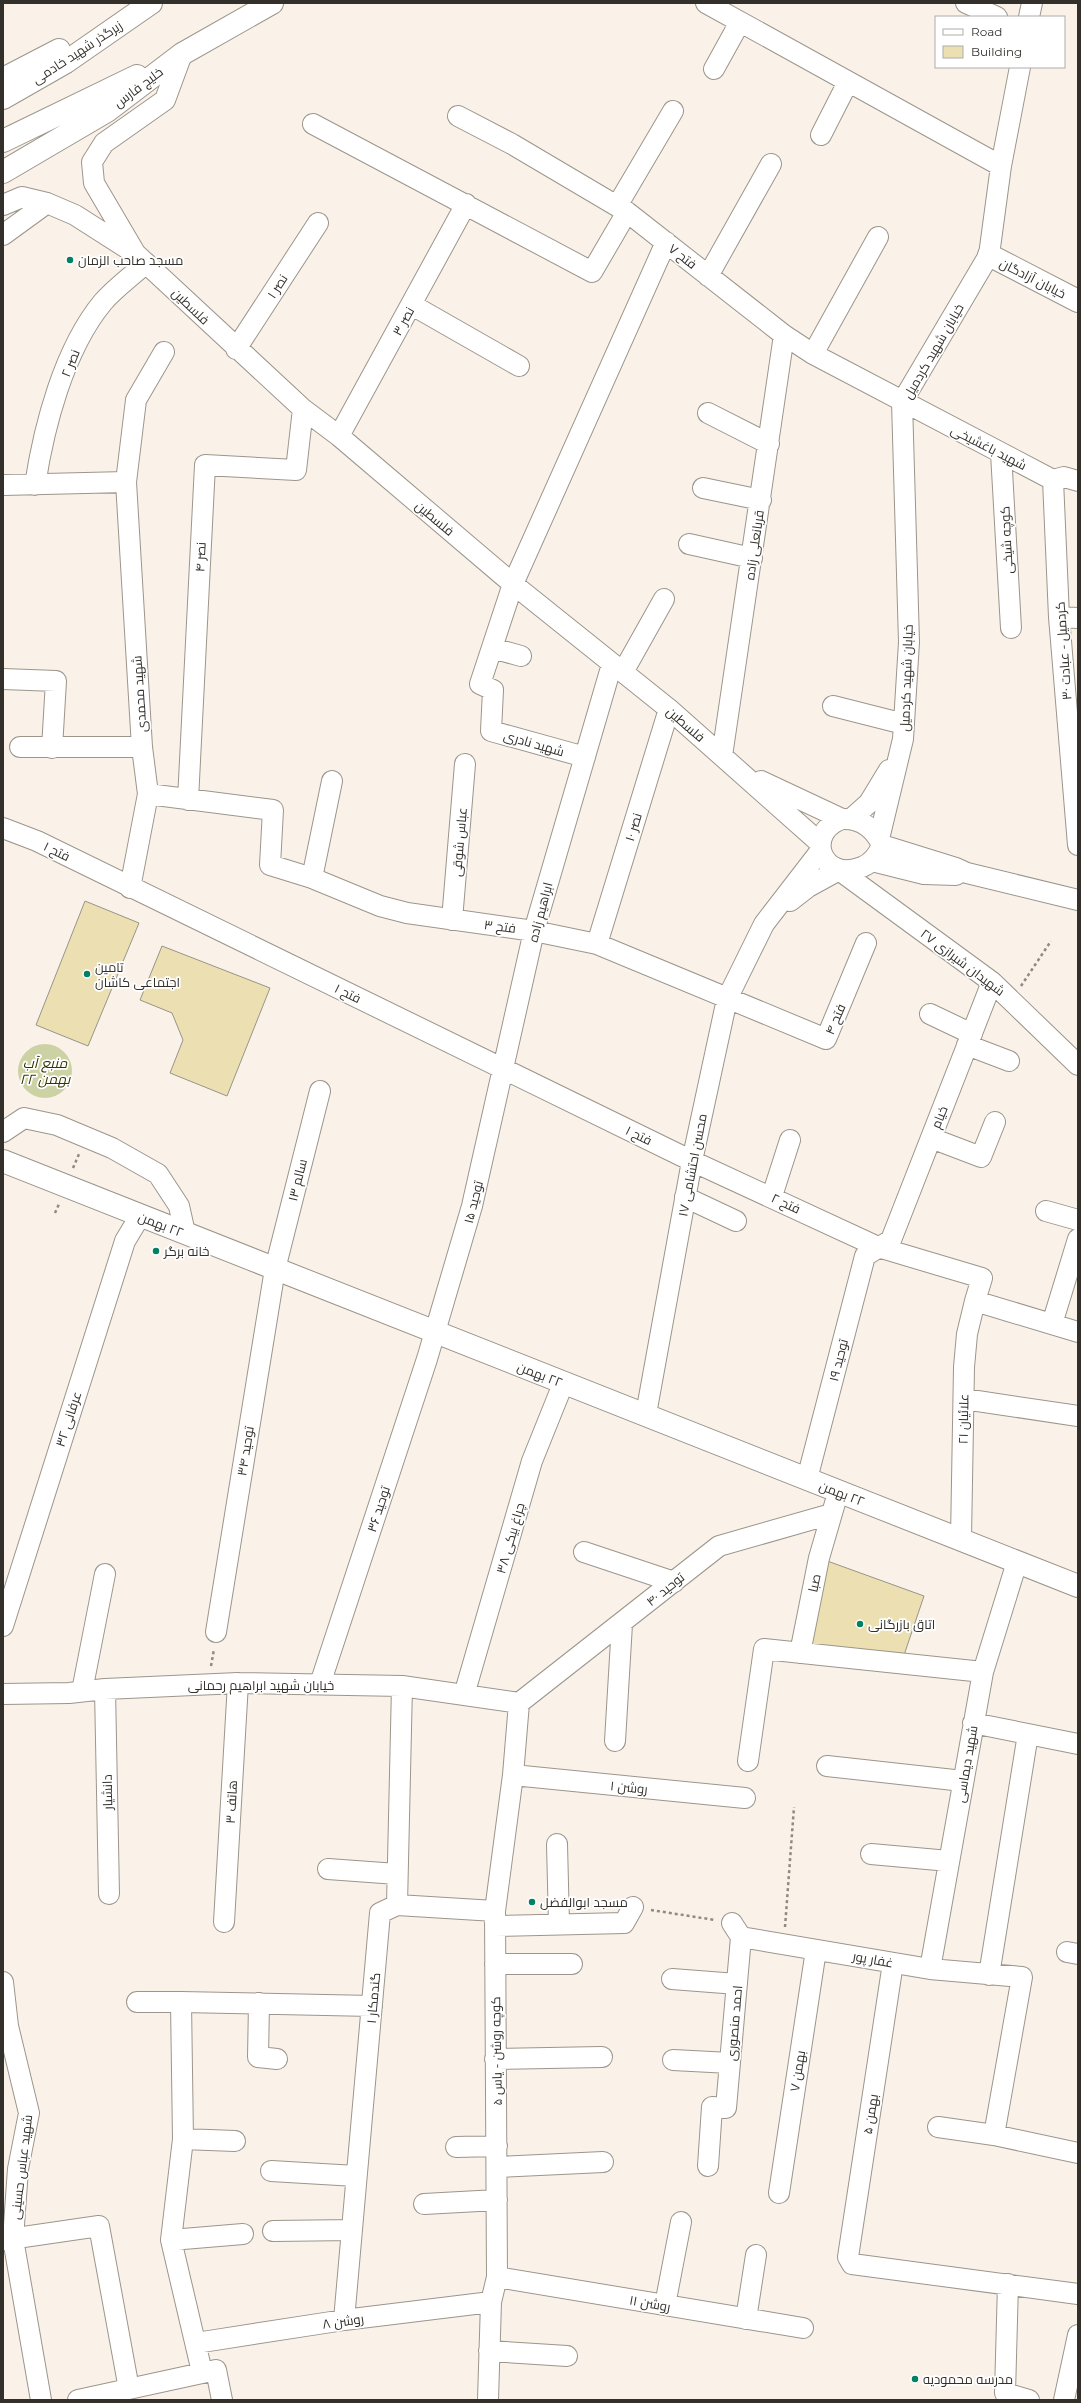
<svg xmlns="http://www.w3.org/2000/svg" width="1081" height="2403" viewBox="0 0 1081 2403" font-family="Montserrat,Cairo,sans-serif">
  <rect width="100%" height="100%" fill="#faf2e8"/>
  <!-- water -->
  <path fill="#ccd2a4" d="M18 1071a27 27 0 1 1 54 0a27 27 0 1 1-54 0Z"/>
  <!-- building -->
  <path fill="#ece0b2" stroke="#979489" d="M85,901L139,923L88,1046L36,1025Z
    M162,946L270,988L227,1096L170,1073L183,1040L172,1013L140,1000Z
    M819,1558L924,1596L901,1664L800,1653Z"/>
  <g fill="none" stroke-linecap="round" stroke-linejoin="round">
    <defs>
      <path id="minor" d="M706,3L1001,166
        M966,3L997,17
        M1029,17L1032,3
        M714,69L740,22
        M458,116L512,144L627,212L784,335L813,354L1053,480L1064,477L1078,481
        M313,124L592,272L627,212
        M821,135L848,82
        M3,205L22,197L47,203L75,215L136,254L303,409L339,436L513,584L669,709L820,843
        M617,206L673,111
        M3,235L47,203
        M134,251L94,183L92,162L104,143L165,100L182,54
        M708,276L771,164
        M412,305L519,366
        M236,349L318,223
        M813,354L878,237
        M708,413L769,444
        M339,436L466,204
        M1001,453L1011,628
        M1053,480L1059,617L1078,845
        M126,482L136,400L164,352
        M3,485L126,482L142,747L148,794L130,888
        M35,485C44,426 64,349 103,302C115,288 132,276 146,263
        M703,488L761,500
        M689,544L752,558
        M1059,617L1078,618
        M492,648L521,656
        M623,672L664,599
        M3,679L56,681L52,748
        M833,706L904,724
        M20,747H142
        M722,756L784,335
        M585,757L491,731L493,690L480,684L513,584L666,242
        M761,781L842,819
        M148,794L273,810L270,865L312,878L380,906L407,913L534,931L597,944L826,1039L866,943
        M188,800L205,465L296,470L303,409
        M842,819C861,818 874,828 882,845C878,855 872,863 862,867C822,883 803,833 842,819Z
        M851,819L869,803L889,770
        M3,828L37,841L692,1161L878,1247L982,1278L975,1301L1078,1332
        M879,839L903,739L909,642L902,402L989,255L1001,166L1020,67
        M882,845L956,868L967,873L1078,900
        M872,861L924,874L956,875
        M312,878L332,781
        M790,901L808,887L839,870L992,982L1078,1065
        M452,920L465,764
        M597,944L669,709
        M930,1014L972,1034
        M967,1045L1009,1061
        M3,1132L24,1118L57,1125L88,1138L112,1148L158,1174L179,1206L185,1233
        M931,1138L981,1157L995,1122
        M772,1196L790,1140
        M685,1197L736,1221
        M1046,1211L1078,1220
        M1052,1324L1078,1239
        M964,1399L1078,1416
        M646,1414L692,1161L727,999L764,924L821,850
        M807,1479L865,1256L891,1240L992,982
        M961,1539L964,1367L967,1334L975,1301
        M584,1552L674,1582
        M3,1626L125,1241L140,1216
        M216,1632L275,1269L320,1091
        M800,1653L819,1558L835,1503
        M320,1684L427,1359L472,1206L534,931L612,664
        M105,1689L109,1894
        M82,1691L105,1574
        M3,1694L69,1693L105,1689L238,1683L402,1686L519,1703
        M464,1695L532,1461L563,1384
        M519,1703L719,1546L831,1514
        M973,1723L1078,1744
        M615,1741L622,1624
        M748,1761L764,1649L983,1672
        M827,1766L963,1781
        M513,1775L745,1798
        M557,1844L559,1924
        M871,1854L949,1861
        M328,1869L397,1874
        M397,1905L495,1911
        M224,1922L238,1683
        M732,1923L741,1937L930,1969L1022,1977L994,2135
        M495,1926L624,1923L633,1907
        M1067,1952L1078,1954
        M893,1963L848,2257L852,2264L1078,2294
        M495,1964H572
        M930,1969L983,1672L1017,1562
        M989,1975L1028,1734
        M672,1979L737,1984
        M3,1982L8,2026L29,2113L18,2169L13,2239L41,2400
        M137,2002H181
        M259,2003L258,2057L277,2059
        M495,2059L602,2057
        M673,2060L730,2063
        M938,2127L994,2135L1078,2153
        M183,2139L235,2141
        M456,2147L497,2146
        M708,2166L712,2107L726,2108L741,1937
        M497,2167L603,2162
        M271,2171L356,2176
        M779,2193L816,1950
        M424,2204L497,2200
        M273,2231L352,2230
        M3,2240L99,2226L129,2389
        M171,2240L243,2234
        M497,2277L803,2328
        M1008,2284L1005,2393L1029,2400
        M665,2305L681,2222
        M746,2319L756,2255
        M344,2320L380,1913L397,1905L402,1686
        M196,2343L344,2320L491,2302
        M489,2351L567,2356
        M202,2372L171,2240L183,2139L181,2002L372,2006
        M78,2400L216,2370L222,2400
        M488,2400L491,2302L497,2277L495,1911L513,1775L519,1703
        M1064,2400L1078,2335"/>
      <path id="major" d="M989,255L1078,301
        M3,1161L1078,1586"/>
      <path id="highway" d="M3,79L59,50
        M3,98L66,62L151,3
        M3,141L137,76
        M3,172L107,111L182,54L272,3"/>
    </defs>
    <!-- minor casing -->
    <use href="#minor" stroke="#9c958b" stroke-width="22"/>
    <!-- major casing -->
    <use href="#major" stroke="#9c958b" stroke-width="24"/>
    <!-- highway casing -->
    <use href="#highway" stroke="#9c958b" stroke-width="24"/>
    <!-- path -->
    <path stroke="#908a83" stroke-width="2.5" stroke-dasharray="3 3" stroke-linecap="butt" d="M1021,986L1051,941
      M73,1168L79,1154
      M55,1213L59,1204
      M211,1666L214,1649
      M651,1910L715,1920
      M785,1927L794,1807"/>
    <!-- minor -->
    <use href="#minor" stroke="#fff" stroke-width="20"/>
    <!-- major -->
    <use href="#major" stroke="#fff" stroke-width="22"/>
    <!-- highway -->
    <use href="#highway" stroke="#fff" stroke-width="22"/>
  </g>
  <!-- markers -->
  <g fill="#008163" stroke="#fff" stroke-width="1.5">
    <circle cx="70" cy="260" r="4"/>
    <circle cx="87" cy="974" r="4"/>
    <circle cx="156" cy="1251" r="4"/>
    <circle cx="860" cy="1624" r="4"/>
    <circle cx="532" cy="1902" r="4"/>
    <circle cx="915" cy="2379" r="4"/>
  </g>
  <g text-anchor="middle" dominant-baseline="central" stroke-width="3.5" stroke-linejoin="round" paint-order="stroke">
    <!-- street labels -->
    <g font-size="13" fill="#33302c" stroke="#fff">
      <text transform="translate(77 52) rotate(-33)">زیرگذر شهید خادمی</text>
      <text transform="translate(138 87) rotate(-37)">خلیج فارس</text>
      <text transform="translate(683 256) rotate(38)">فتح ۷</text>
      <text transform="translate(1033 278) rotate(27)">خیابان آزادگان</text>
      <text transform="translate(277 286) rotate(-57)">نصر ۱</text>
      <text transform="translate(191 306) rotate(44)">فلسطین</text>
      <text transform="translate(403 321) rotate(-61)">نصر ۳</text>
      <text transform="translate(933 351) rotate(-60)">خیابان شهید کردمیل</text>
      <text transform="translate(70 363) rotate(-68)">نصر ۲</text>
      <text transform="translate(989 447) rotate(27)">شهید باغشیخی</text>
      <text transform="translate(435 518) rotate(40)">فلسطین</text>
      <text transform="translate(1006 540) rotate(-93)">کوچه شیخی</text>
      <text transform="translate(754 545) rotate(-82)">قربانعلی زاده</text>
      <text transform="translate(200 557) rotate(-87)">نصر ۴</text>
      <text transform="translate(1063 651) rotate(-94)">کردمیل - عبادت ۳۰</text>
      <text transform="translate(906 678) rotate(-88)">خیابان شهید کردمیل</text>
      <text transform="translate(139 694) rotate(-94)">شهید محمدی</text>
      <text transform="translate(686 724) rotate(41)">فلسطین</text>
      <text transform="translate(534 743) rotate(16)">شهید نادری</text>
      <text transform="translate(633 827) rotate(-73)">نصر ۱۰</text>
      <text transform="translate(459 842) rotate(-85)">عباس شوقی</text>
      <text transform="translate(57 851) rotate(26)">فتح ۱</text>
      <text transform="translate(540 912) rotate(-75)">ابراهیم زاده</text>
      <text transform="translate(500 926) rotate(7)">فتح ۳</text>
      <text transform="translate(963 962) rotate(37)">شهیدان شیرازی ۲۷</text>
      <text transform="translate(348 993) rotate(26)">فتح ۱</text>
      <text transform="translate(835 1019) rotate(-67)">فتح ۴</text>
      <text transform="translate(939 1117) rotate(-68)">خیام</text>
      <text transform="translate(639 1135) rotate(26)">فتح ۱</text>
      <text transform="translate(692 1165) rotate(-79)">محسن احتشامی ۱۷</text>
      <text transform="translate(297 1180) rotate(-76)">سالم ۱۳</text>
      <text transform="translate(473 1202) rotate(-76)">توحید ۱۵</text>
      <text transform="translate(786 1203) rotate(25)">فتح ۲</text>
      <text transform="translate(161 1224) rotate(21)">٢٢ بهمن</text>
      <text transform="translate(838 1360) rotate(-76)">توحید ۱۹</text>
      <text transform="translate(540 1374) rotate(21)">٢٢ بهمن</text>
      <text transform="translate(68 1419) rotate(-72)">عرفانی ۳۲</text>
      <text transform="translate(963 1419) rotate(-89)">علائیان ۲۱</text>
      <text transform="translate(245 1451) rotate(-81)">توحید ۳۴</text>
      <text transform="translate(842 1493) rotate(21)">٢٢ بهمن</text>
      <text transform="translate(378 1509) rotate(-72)">توحید ۳۶</text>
      <text transform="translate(510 1538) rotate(-74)">چراغ بیکی ۳۸</text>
      <text transform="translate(814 1583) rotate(-78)">صبا</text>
      <text transform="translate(665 1589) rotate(-39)">توحید ۴۰</text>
      <text x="261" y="1685">خیابان شهید ابراهیم رحمانی</text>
      <text transform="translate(966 1764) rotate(-80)">شهید دیماسی</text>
      <text transform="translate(629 1787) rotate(6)">روشن ۱</text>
      <text transform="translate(107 1792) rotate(-91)">دانشیار</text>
      <text transform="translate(231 1802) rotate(-87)">هاتف ۳</text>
      <text transform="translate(873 1959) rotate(10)">غفار پور</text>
      <text transform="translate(373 1998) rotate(-85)">گندمکار ۱</text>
      <text transform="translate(734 2023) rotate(-85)">احمد منصوری</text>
      <text transform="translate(496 2051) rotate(-91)">کوچه روشن - یاس ۵</text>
      <text transform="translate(797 2071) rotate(-81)">بهمن ۷</text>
      <text transform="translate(870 2114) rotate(-81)">بهمن ۵</text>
      <text transform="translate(21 2167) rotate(-83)">شهید عباس حسینی</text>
      <text transform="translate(650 2303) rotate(10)">روشن ۱۱</text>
      <text transform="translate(343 2321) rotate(-8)">روشن ۸</text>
    </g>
    <!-- poi labels -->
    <g font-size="13" fill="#33302c" stroke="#fff" text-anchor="start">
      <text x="78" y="260">مسجد صاحب الزمان</text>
      <text x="95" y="967">تامین<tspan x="95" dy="15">اجتماعی کاشان</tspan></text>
      <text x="164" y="1251">خانه برگر</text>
      <text x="868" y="1624">اتاق بازرگانی</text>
      <text x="540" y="1902">مسجد ابوالفضل</text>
      <text x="923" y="2379">مدرسه محمودیه</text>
    </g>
    <!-- water labels -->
    <g font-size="14" font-style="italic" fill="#333600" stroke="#fff">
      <text x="45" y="1063">منبع آب<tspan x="45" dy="16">۲۲ بهمن</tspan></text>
    </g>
  </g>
  <!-- border -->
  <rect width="1081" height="2403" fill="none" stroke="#33302c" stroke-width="8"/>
  <!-- legend -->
  <rect x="935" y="16" width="130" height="52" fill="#ffffff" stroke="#adacab"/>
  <rect x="943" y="29" width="20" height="6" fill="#ffffff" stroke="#adacab"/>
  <text x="971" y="36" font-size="12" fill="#33302c">Road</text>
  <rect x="943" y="46" width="20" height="12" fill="#ece0b2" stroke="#adacab"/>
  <text x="971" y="56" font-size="12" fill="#33302c">Building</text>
</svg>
